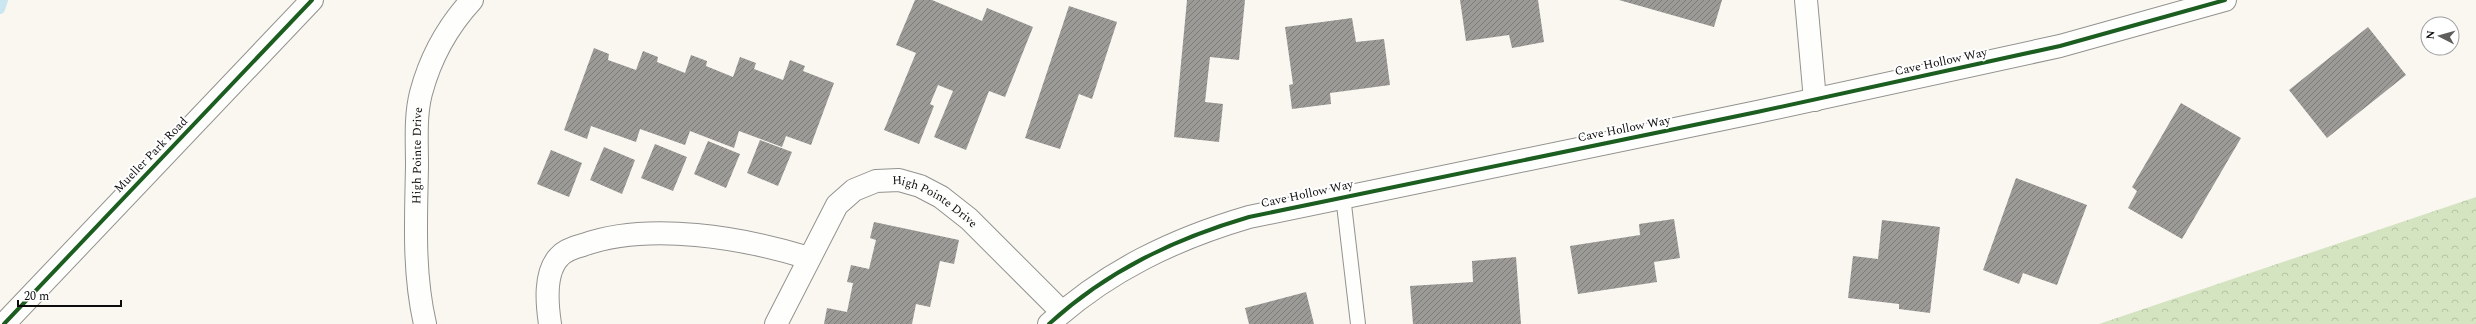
<svg xmlns="http://www.w3.org/2000/svg" width="2476" height="324" viewBox="0 0 2476 324" font-family="Spectral,serif">
  <defs>
    <pattern id="forest-crowns" width="20" height="18" patternUnits="userSpaceOnUse"><rect width="20" height="18" fill="#d5e4c0"/><path d="M2 6a3 3 0 1 1 6 0M12 15a3 3 0 1 1 6 0" fill="none" stroke="#b6c2a4"/></pattern>
    <pattern id="building-hatch" width="6" height="6" patternUnits="userSpaceOnUse"><rect width="6" height="6" fill="#9c9a96"/><path d="M-1 1l2-2M0 6l6-6M5 7l2-2" fill="none" stroke="#7e7c79"/></pattern>
  </defs>
  <rect width="100%" height="100%" fill="#f9f7f0"/>
  <!-- forest -->
  <path fill="url(#forest-crowns)" d="M2476,197V324H2099Z"/>
  <g fill="none" stroke-linecap="round" stroke-linejoin="round">
    <!-- stream -->
    <path stroke="#c9e6f1" stroke-width="10" d="M0,9L3,0"/>
  </g>
  <!-- building -->
  <path fill="url(#building-hatch)" d="M915,0H932L982,21L987,8L1033,27L1005,97L989,91L966,150L934,137L953,91L938,85L930,104L934,106L919,144L884,130L916,53L896,45Z
    M1187,0H1245L1239,60L1210,57L1205,102L1223,104L1219,142L1174,137Z
    M1460,0H1538L1544,42L1512,48L1509,35L1466,41Z
    M1619,0H1722L1714,27Z
    M1069,6L1117,22L1092,99L1079,94L1060,149L1025,138Z
    M1352,18L1356,42L1384,39L1390,85L1330,93L1331,104L1292,109L1289,85L1293,84L1285,27Z
    M2368,27L2406,75L2327,138L2289,90Z
    M594,48L609,54L608,60L636,70L643,51L658,57L657,62L685,73L691,55L707,61L706,66L733,77L740,57L756,63L754,69L783,80L790,60L805,66L803,71L834,83L811,145L786,136L782,147L739,131L734,148L690,131L685,145L640,129L636,142L591,126L587,139L564,130Z
    M2181,103L2241,138L2182,239L2128,208L2137,191L2132,187Z
    M760,140L792,152L778,186L747,173Z
    M708,141L740,154L726,188L694,174Z
    M655,144L687,157L673,191L641,178Z
    M604,147L635,160L622,194L590,180Z
    M551,150L582,163L569,197L537,184Z
    M2016,178L2087,205L2057,285L2023,273L2019,284L1983,270Z
    M1674,219L1680,258L1654,262L1657,282L1578,294L1570,246L1640,235L1639,224Z
    M1882,220L1940,227L1930,313L1899,309V304L1848,298L1853,256L1878,259Z
    M874,222L959,240L954,264L940,261L930,307L916,304L912,324H824L827,308L847,312L853,283L847,282L851,265L869,269L876,240L870,238Z
    M1516,257L1521,324H1413L1410,286L1473,282L1472,261Z
    M1306,292L1314,324H1249L1245,308Z"/>
  <g fill="none" stroke-linecap="round" stroke-linejoin="round">
    <defs>
      <path id="service" d="M1343,196L1358,324"/>
      <g id="minor">
        <path d="M1806,0L1815,100"/>
        <path id="s1" d="M425,324C413,272 416,219 417,166C417,142 415,116 421,93C430,59 448,26 472,0"/>
        <path d="M550,324C547,304 544,273 559,257C565,250 575,247 583,245C649,221 744,238 809,258"/>
        <path id="s2" d="M776,324L837,205L854,190L876,181L899,180L920,186L941,197L969,219L1062,312"/>
        <path d="M1049,324C1107,271 1174,239 1249,217L1757,112L2060,46L2225,0"/>
      </g>
      <path id="tertiary" d="M4,324L312,0"/>
    </defs>
    <!-- service casing -->
    <use href="#service" stroke="#93928f" stroke-width="16"/>
    <!-- minor casing -->
    <use href="#minor" stroke="#93928f" stroke-width="24"/>
    <!-- tertiary casing -->
    <use href="#tertiary" stroke="#93928f" stroke-width="24"/>
    <!-- service -->
    <use href="#service" stroke="#fefefd" stroke-width="14"/>
    <!-- minor -->
    <use href="#minor" stroke="#fefefd" stroke-width="22"/>
    <!-- tertiary -->
    <use href="#tertiary" stroke="#fefefd" stroke-width="22"/>
    <defs>
      <path id="cycleway" d="M4,324L312,0
        M1049,324C1107,271 1174,239 1249,217L1757,112L2060,46L2225,0"/>
    </defs>
    <!-- cycleway casing -->
    <use href="#cycleway" stroke="#fff" stroke-width="6"/>
    <!-- cycleway -->
    <use href="#cycleway" stroke="#1b5e20" stroke-width="4"/>
  </g>
  <g text-anchor="middle" dominant-baseline="central" stroke-width="4" stroke-linejoin="round" paint-order="stroke">
    <!-- street labels -->
    <g font-size="12" fill="#0c0c0c" stroke="#fff">
      <text transform="translate(1941 62) rotate(-12)">Cave Hollow Way</text>
      <text transform="translate(1624 129) rotate(-11)">Cave Hollow Way</text>
      <text transform="translate(151 155) rotate(-46)">Mueller Park Road</text>
      <text stroke="none"><textPath href="#s1" startOffset="169">High Pointe Drive</textPath></text>
      <text transform="translate(1307 194) rotate(-12)">Cave Hollow Way</text>
      <text stroke="none"><textPath href="#s2" startOffset="245">High Pointe Drive</textPath></text>
    </g>
  </g>
  <!-- north arrow -->
  <g transform="translate(2440 36) rotate(276)"><circle r="19" fill="#ffffff" stroke="#9e9e9e"/>
  <path d="M0-3L7 15L0 10L-7 15Z" fill="#5f5e5c"/>
  <text y="-6" font-size="11" font-weight="bold" text-anchor="middle" fill="#0c0c0c">N</text>
  </g>
  <!-- scale -->
  <path d="M18 300v6h103v-6" fill="none" stroke="#0c0c0c" stroke-width="2"/>
  <text x="24" y="300" font-size="12" fill="#0c0c0c" stroke="#ffffff" stroke-width="3" paint-order="stroke">20 m</text>
</svg>
